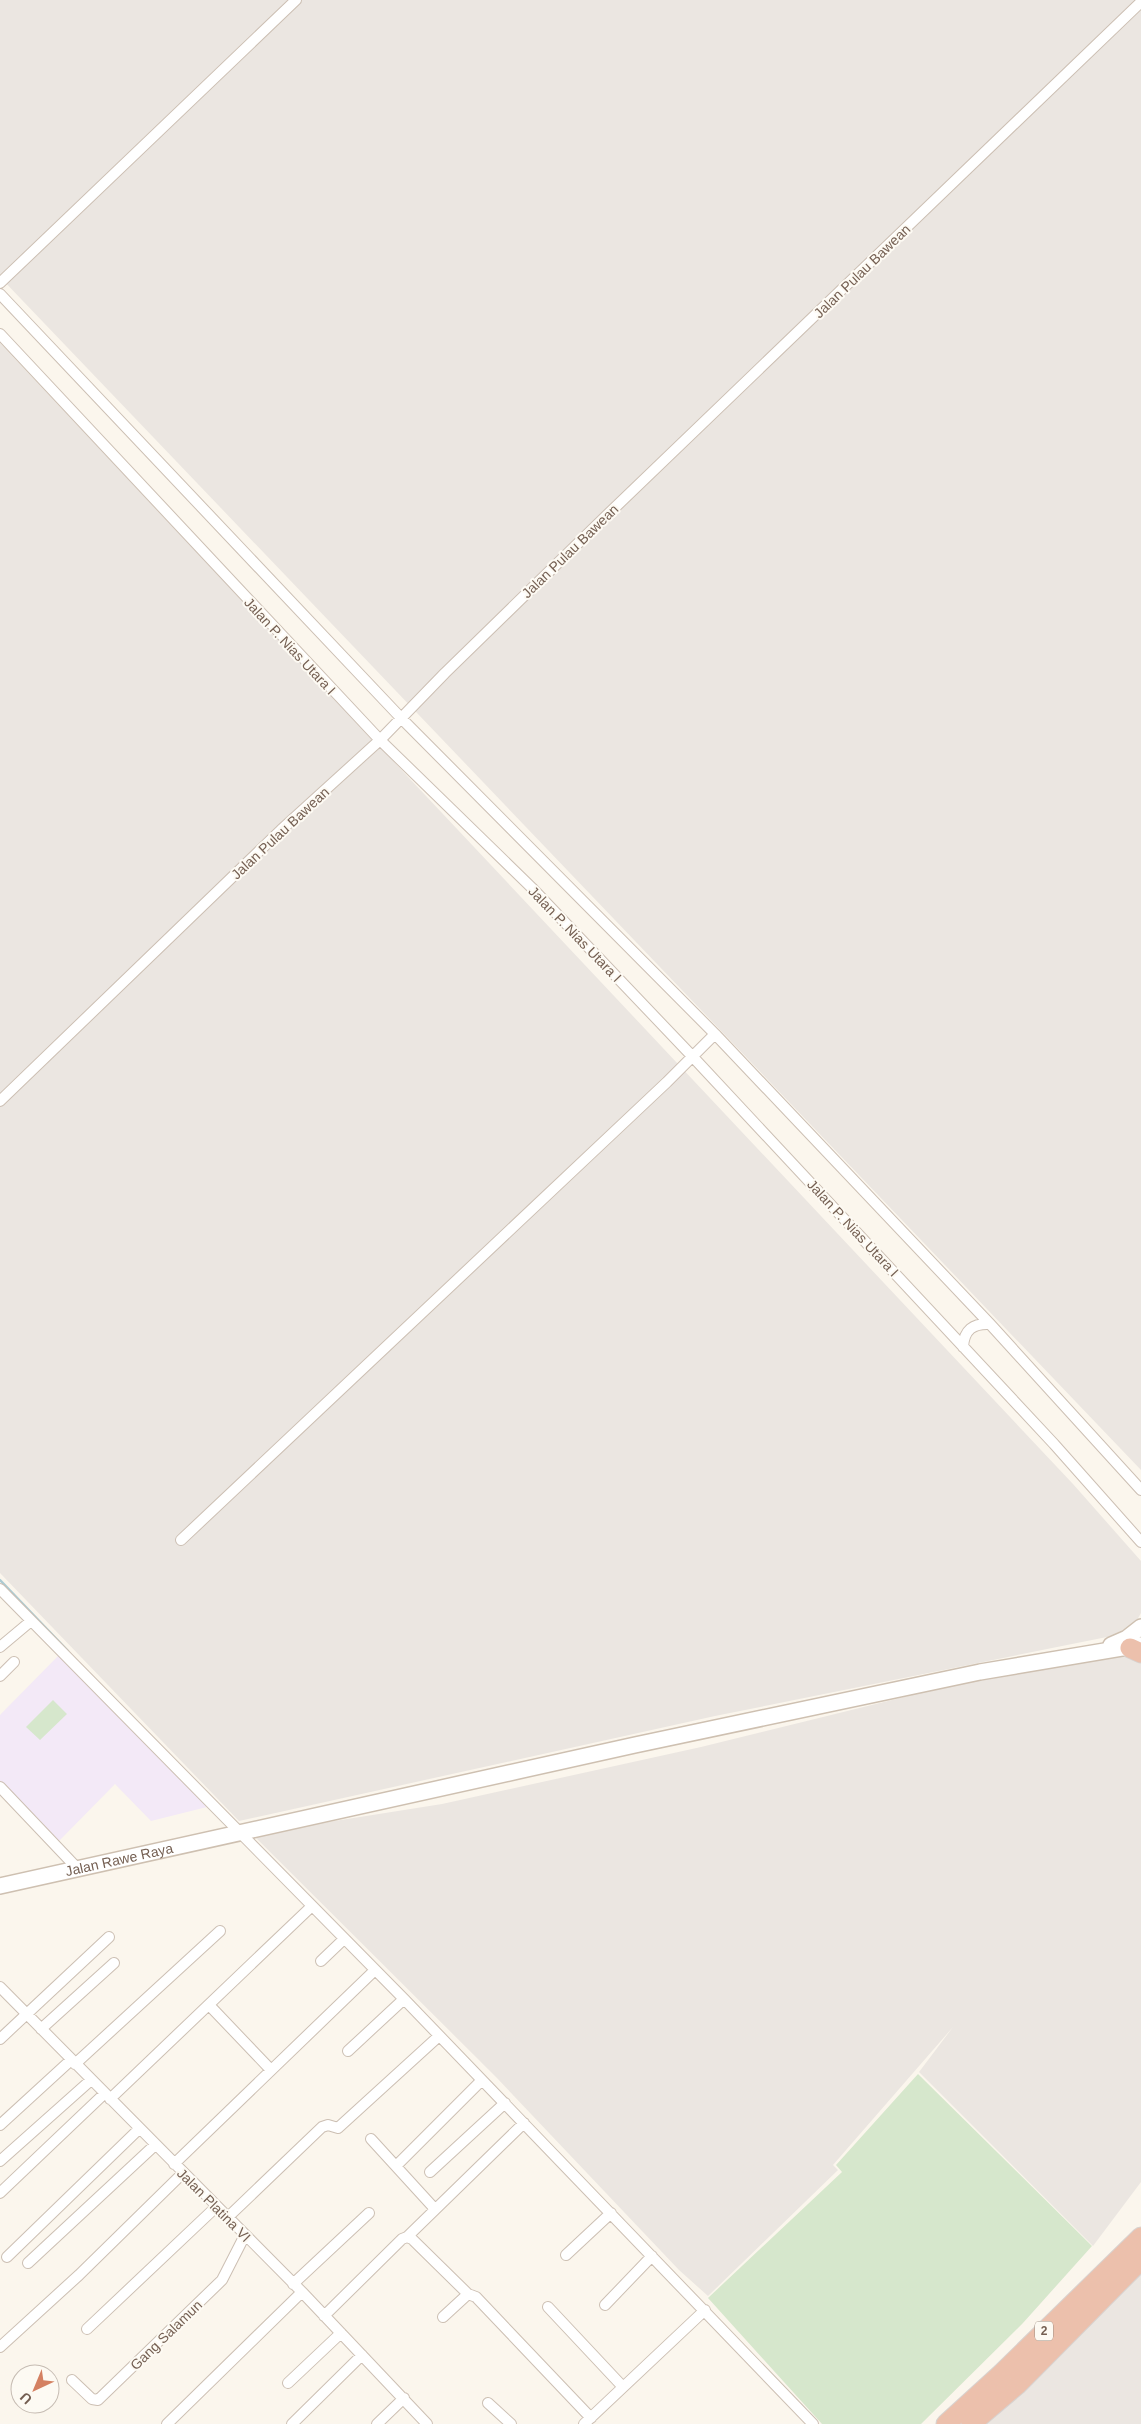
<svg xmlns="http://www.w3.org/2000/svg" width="1141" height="2424" viewBox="0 0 1141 2424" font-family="Helvetica,sans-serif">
  <rect width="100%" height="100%" fill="#fbf6ed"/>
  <!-- industrial -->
  <path fill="#ebe6e1" d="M0,0H1141V1470L0,277Z
    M0,343L1073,1484L1141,1561V1613L1134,1625L1107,1637L715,1716L239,1821L0,1573Z
    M1116,1645L1136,1655L1141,1662V2182L1093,2246L919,2072L953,2027L833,2165L838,2170L708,2296L679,2270L496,2077L252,1834L442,1804L701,1747Z
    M1141,2274V2424H985L1024,2390Z"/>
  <!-- education -->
  <path fill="#f3e9f7" d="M61,1653L207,1807L151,1821L115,1784L59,1841L0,1781V1715Z"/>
  <!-- green -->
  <path fill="#d6e7cc" d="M53,1700L67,1714L40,1740L26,1727Z
    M918,2074L1092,2246L1023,2323L921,2424H822L708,2298L842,2172L836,2165Z"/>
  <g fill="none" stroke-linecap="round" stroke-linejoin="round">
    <!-- stream -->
    <path stroke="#abcbd3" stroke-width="2.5" d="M0,1580L68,1651"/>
    <defs>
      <path id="street" d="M0,283L296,0
        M0,294L402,719L715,1034L990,1324L1141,1490
        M0,334L380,740L532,888L692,1056L1054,1444L1141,1542
        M0,1101L281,830L380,740L445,673L604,518L1141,2
        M963,1347C964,1330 973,1323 990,1324
        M181,1540L667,1082L715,1034
        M0,1589L404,1999L813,2424
        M0,1647L31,1621
        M0,1676L14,1662
        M0,1787L77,1868
        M321,1961L344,1939
        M0,1987L302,2292L427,2424
        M209,2005L271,2070
        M41,2029L114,1963
        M0,2039L109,1937
        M348,2051L404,1999
        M75,2064L220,1931
        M110,2099L312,1906
        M0,2125L71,2060
        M371,2139L434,2208
        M0,2161L91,2080
        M174,2164L375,1970
        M396,2166L482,2080
        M430,2172L505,2103
        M0,2193L104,2094
        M227,2218L322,2127L328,2125L338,2128L439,2036
        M407,2237L524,2123
        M566,2255L611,2213
        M7,2257L139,2129
        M28,2263L155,2145
        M293,2284L369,2213
        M605,2305L652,2256
        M548,2307L623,2387
        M324,2316L402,2239L407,2237L412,2239L468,2294
        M443,2317L468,2294L476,2297L591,2418
        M87,2329L216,2207
        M0,2347L79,2275L183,2173
        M72,2380L92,2399L98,2400L222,2280L245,2235
        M288,2383L341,2333
        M488,2403L511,2424
        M167,2424L302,2292
        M292,2424L362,2355
        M377,2424L404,2398
        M584,2424L705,2310"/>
      <g id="secondary">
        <path d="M1111,1645L1127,1638L1141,1627"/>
        <path id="s1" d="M0,1886L635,1745L980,1672L1140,1645"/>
      </g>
      <path id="highway" d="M1130,1648L1141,1653
        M946,2424L1002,2373L1141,2237
        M971,2424L1017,2385L1141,2260"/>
    </defs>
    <!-- street casing -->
    <use href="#street" stroke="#ccbfb3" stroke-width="12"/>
    <!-- secondary casing -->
    <use href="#secondary" stroke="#cec0b1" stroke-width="18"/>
    <!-- highway casing -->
    <use href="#highway" stroke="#d8d2cf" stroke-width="21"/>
    <!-- street -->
    <use href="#street" stroke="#fff" stroke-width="10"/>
    <!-- secondary -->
    <use href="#secondary" stroke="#fff" stroke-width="15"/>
    <!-- highway -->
    <use href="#highway" stroke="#ecc0ac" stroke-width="19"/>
  </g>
  <g text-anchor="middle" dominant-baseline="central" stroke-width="4" stroke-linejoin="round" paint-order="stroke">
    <!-- shield labels -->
    <rect fill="#fdfaf3" stroke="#9d8e82" stroke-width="1" x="1035" y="2321.5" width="18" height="19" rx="4"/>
    <g font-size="12" font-weight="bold" fill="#745f52">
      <text x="1044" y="2331">2</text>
    </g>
    <!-- street labels -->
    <g font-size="14" fill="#745f52" stroke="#fdfaf3">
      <text transform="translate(862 271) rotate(-44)">Jalan Pulau Bawean</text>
      <text transform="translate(570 551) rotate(-44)">Jalan Pulau Bawean</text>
      <text transform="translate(290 646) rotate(47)">Jalan P. Nias Utara I</text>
      <text transform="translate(280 833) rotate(-43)">Jalan Pulau Bawean</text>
      <text transform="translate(575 934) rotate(46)">Jalan P. Nias Utara I</text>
      <text transform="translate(853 1228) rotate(47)">Jalan P. Nias Utara I</text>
      <text stroke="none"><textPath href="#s1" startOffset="122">Jalan Rawe Raya</textPath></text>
      <text transform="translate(214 2205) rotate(45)">Jalan Platina VI</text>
      <text transform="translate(166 2335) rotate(-44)">Gang Salamun</text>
    </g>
  </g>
  <!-- north arrow -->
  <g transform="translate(35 2389) rotate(224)"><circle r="24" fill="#fdfaf3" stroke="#c6bcb3"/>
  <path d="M0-4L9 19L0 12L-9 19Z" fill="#d48162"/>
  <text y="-8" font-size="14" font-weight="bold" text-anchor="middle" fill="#745f52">U</text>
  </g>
</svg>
